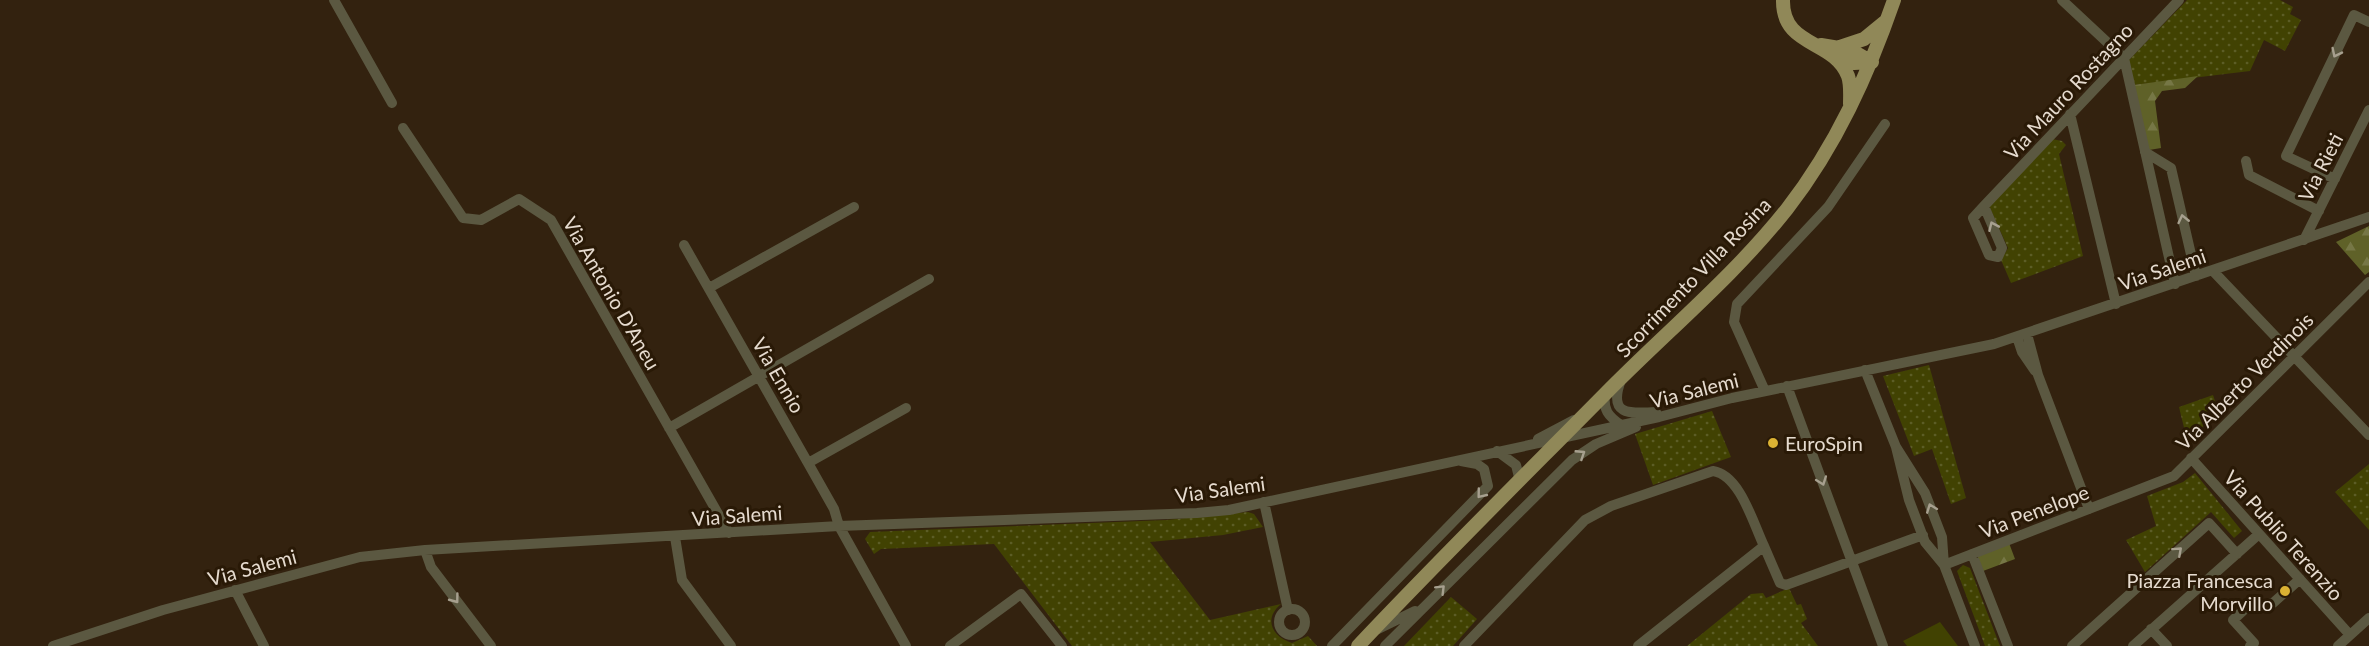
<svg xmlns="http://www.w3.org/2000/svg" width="2369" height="646" viewBox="0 0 2369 646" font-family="Lato,sans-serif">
  <defs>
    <pattern id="grass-dots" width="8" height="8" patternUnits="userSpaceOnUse" patternTransform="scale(1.5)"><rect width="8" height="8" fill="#414202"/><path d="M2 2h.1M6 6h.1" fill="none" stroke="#5c5d26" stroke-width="1.8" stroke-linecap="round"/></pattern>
    <pattern id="forest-firs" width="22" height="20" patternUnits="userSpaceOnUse" patternTransform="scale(1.5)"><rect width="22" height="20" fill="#5f6128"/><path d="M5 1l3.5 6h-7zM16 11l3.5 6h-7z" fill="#767746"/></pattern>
  </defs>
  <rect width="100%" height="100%" fill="#33220f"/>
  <!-- grass -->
  <path fill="url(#grass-dots)" d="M2187,0H2280L2293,7L2290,14L2301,20L2285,51L2264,40L2250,71L2134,85L2128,61Z
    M2052,139L2062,141L2066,145L2059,154L2083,256L2011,283L2001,260L2008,248L1989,206Z
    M1929,365L1966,498L1951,504L1932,449L1914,456L1883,376Z
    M2213,395L2219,413L2187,440L2179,407Z
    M1712,411L1731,457L1653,485L1635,434Z
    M2369,464V530L2335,492Z
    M2195,473L2242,531L2234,538L2211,512L2145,572L2126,540L2156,526L2147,496L2183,482Z
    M1248,512L1254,514L1263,527L1223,535L1150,542L1210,620L1281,604C1263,619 1272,637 1292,643L1308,636L1317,646H1072L994,544L881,549L874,554L865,539L870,532L1166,520Z
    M1963,565L1970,568L2000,646H1985L1957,571Z
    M1789,588L1797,605L1801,604L1807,619L1801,623L1818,646H1687L1751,594L1763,593L1766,598Z
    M1451,597L1477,619L1453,646H1404Z"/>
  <!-- forest -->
  <path fill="url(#forest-firs)" d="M2198,76L2185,88L2162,91L2155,101L2161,148L2149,150L2134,85Z
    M2369,226V272L2365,275L2336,242Z
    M2009,543L2015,559L1983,571L1977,555Z"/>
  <!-- pitch -->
  <path fill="#414202" d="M1940,622L1958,646H1907L1903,641Z"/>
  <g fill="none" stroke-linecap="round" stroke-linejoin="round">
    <!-- minor -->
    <path stroke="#5b5841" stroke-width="10" d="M334,0L392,103
      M2062,0L2124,58L2175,284
      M2070,114L2116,304
      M403,128L463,218L481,220L519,199L551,220L729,533
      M2145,152L2171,168L2196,276
      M2246,161L2249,175L2319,211
      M2335,179L2286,156L2354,15L2369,22
      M1984,206L2002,248L1998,257L1989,255L1973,218L1984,206L2179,0
      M2304,240L2369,110
      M684,245L808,463L834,509L839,526L906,646
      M2213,271L2369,435
      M709,288L854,207
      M2027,334L2038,375L2089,509
      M2017,337L2022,352L2035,371
      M1865,370L1896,447L1909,500L1925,542L1944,565
      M1621,380C1608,415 1628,414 1656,412
      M1787,386L1883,646
      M1765,391L1734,322L1737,304L1828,207L1885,124
      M1605,394C1603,410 1608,416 1621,425
      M669,428L929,279
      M1538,439L1574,420
      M1896,447L1925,493L1942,537L1944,565L1975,646
      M1497,451L1516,465L1520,481
      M2191,458L2350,635
      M808,463L906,408
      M1264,502L1288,610
      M675,537L682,580L731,646
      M1764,546L1780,583L1786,585L1923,535
      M425,550L431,567L491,646
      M1972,554L2008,646
      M1944,565L2174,476L2369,282
      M235,590L264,646
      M1279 622a13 13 0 1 1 26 0a13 13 0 1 1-26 0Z
      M1378,629L1415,611
      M2151,629L2167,646
      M53,646L163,610L360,557L425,550L839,526L1197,513L1229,510L1659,417L1732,398L1994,344L2369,217
      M950,646L1021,594L1062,646
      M1332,646L1488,486L1484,469L1477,464L1461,461
      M1385,646L1572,460L1596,444L1636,427
      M1464,646L1585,520L1611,506L1713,471C1740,475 1753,523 1764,546L1638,646
      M2072,646L2209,523L2237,554
      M2133,646L2259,534
      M2250,646L2254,643L2233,620L2246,608L2273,603L2300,579
      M2338,646L2369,618"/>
    <!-- major -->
    <path stroke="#908858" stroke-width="14" d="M1783,0C1782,48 1834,39 1848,76C1851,84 1850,95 1850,104
      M1821,45L1851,50L1872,62
      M1840,47L1864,39L1886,21
      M1835,57L1854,63L1872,62
      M1358,646C1439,560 1523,477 1606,393C1666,332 1734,276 1787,209C1836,146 1868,75 1894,0"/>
  </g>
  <!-- one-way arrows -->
  <defs><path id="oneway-chevron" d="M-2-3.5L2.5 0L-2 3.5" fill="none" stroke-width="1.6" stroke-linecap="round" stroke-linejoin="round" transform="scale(1.5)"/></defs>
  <g stroke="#a7a08f">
    <use href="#oneway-chevron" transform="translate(2336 53) rotate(116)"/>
    <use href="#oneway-chevron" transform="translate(2183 219) rotate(-103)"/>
    <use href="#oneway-chevron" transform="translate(1993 226) rotate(-114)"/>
    <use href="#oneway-chevron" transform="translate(1581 454) rotate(-33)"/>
    <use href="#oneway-chevron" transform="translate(1822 481) rotate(70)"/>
    <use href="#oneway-chevron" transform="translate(1481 494) rotate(129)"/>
    <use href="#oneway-chevron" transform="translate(1931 508) rotate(-111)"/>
    <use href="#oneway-chevron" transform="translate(2178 551) rotate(-42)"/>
    <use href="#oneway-chevron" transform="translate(1441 589) rotate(-45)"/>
    <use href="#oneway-chevron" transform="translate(455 599) rotate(53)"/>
  </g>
  <!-- markers -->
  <g fill="#dbb233" stroke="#291906" stroke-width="2">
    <circle cx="1773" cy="443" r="6"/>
    <circle cx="2285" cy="591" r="6"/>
  </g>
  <g text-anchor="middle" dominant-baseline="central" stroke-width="6" stroke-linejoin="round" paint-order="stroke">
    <!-- street labels -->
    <g font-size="20" fill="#e6dbcf" stroke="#291906">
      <text transform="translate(2068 91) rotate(-47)">Via Mauro Rostagno</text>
      <text transform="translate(2320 167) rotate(-63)">Via Rieti</text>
      <text transform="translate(2162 269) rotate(-19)">Via Salemi</text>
      <text transform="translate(1693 277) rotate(-46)">Scorrimento Villa Rosina</text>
      <text transform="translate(612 293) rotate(60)">Via Antonio D'Aneu</text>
      <text transform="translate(779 375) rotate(60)">Via Ennio</text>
      <text transform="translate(2244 381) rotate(-45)">Via Alberto Verdinois</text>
      <text transform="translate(1694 390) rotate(-14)">Via Salemi</text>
      <text transform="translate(1220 489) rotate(-8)">Via Salemi</text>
      <text transform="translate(2034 511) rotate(-21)">Via Penelope</text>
      <text transform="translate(737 515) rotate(-4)">Via Salemi</text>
      <text transform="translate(2284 535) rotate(48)">Via Publio Terenzio</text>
      <text transform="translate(252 567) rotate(-15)">Via Salemi</text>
    </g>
    <!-- poi labels -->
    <g font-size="20" fill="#e6dbcf" stroke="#291906" text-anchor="start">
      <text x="1785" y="443">EuroSpin</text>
      <text x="2273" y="580" text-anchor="end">Piazza Francesca<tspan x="2273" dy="23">Morvillo</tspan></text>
    </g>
  </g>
</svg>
